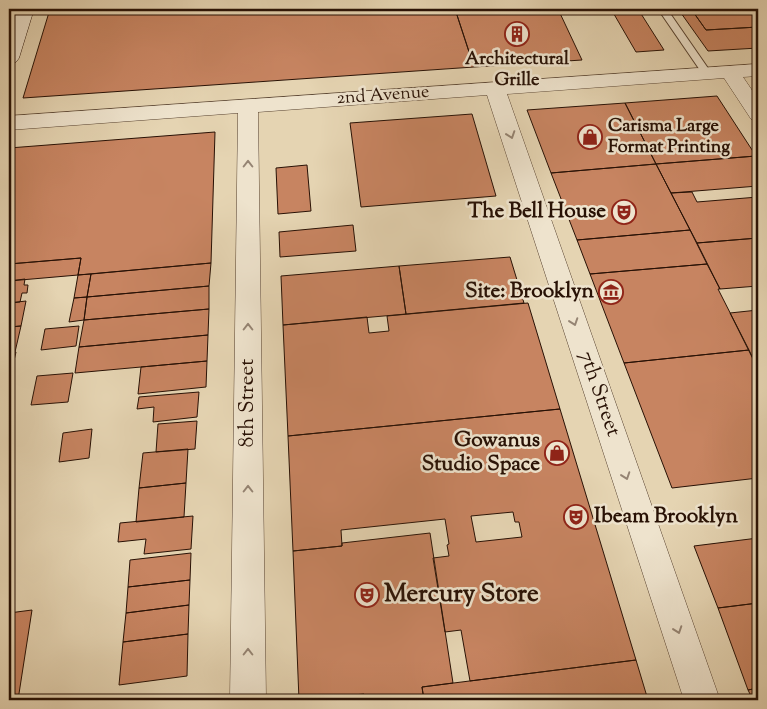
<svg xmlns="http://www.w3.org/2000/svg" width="767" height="709" viewBox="0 0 767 709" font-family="'Sorts Mill Goudy',serif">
  <rect width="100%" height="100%" fill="#e5d4b2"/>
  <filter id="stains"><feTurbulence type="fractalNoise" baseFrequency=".004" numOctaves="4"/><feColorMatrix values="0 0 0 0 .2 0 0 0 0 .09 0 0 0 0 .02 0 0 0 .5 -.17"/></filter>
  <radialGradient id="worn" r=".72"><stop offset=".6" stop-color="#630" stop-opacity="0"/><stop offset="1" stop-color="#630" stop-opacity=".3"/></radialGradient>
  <!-- building -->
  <path fill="#c78461" stroke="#281105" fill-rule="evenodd" d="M50,9H455L474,67L23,98Z
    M455,9H558L582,60L474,67Z
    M611,9H638L664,50L636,52Z
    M691,9H758V27L706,30Z
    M681,13H694L706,30L758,27V48L708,51Z
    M717,96L756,156L656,164L625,103Z
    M625,103L656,164L551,173L527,110Z
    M472,114L496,196L361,207L350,123Z
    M215,132L211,263L78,275L81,258L9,264V148Z
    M756,156L758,160V186L671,193L656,164Z
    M656,164L690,230L577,240L551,173Z
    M307,165L311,211L278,214L276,168Z
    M692,192L697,202L758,197V238L697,243L671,193Z
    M353,225L356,251L280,257L279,232Z
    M690,230L707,264L590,274L577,240Z
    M758,238V286L720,289L697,243Z
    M510,257L524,303L406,314L399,266Z
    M81,258L78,275L9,281V264Z
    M211,263L209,286L87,297L91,274Z
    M707,264L720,289H718L749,350L624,363L590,274Z
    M399,266L406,314L283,325L281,276Z
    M91,274L87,297L74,298L78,275Z
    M25,279L24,285H28L27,293H22L20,302L9,303V281Z
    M209,286V309L84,320L87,297Z
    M87,297L84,320L69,322L74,298Z
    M26,301L21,326L9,327V303Z
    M528,303L560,409L288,436L283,325L367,317L369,333L389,331L387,316Z
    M209,309L208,335L79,347L84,320Z
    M758,310V369L730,313Z
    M21,326L15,352L9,353V327Z
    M79,326L76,346L41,350L45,329Z
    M208,335L207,361L75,373L79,347Z
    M749,350L758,369V478L672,488L624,363Z
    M16,352L10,378L9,379V353Z
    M207,361L206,387L138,394L141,367Z
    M73,373L68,402L31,405L37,376Z
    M199,392L197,417L153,422L154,407L137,409L139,397Z
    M560,409L636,660L470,681L461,630L445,632L433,558L449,556L447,545L449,544L445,519L341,530L342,546L293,551L288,436ZM513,512L515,522H519L522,537L476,542L471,516Z
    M197,421L195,449L156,452L158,424Z
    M92,429L89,458L59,462L63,433Z
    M188,449L186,483L139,488L143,453Z
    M186,483L184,517L136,522L139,488Z
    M193,516L191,549L144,554L146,539L118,542L120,523Z
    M430,533L453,683L422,687L424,700H364V694L299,700L293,551L342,546V543Z
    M758,538V603L718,608L694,546Z
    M191,553L190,580L128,587L130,560Z
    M190,580L189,605L126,613L128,587Z
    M758,603V688L748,690L718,608Z
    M189,605L188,634L123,642L126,613Z
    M32,610L18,700H9V613Z
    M188,634L187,676L119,685L123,642Z
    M636,660L648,700H424L422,687Z
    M758,688V700H753L748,690Z
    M184,696V700H151Z"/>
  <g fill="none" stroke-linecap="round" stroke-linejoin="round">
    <defs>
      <path id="service" d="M658,9H667L712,74L710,76H704Z"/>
      <path id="minor" d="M758,64V76L743,77L758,99V121L751,119L724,78L507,94L720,700H684L487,95L258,112L266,700H230L238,113L9,130V116Z"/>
      <path id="secondary" d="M16,9H34L19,58L16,62L9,64V30Z"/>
    </defs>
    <!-- service casing -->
    <use href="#service" stroke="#574230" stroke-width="2"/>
    <!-- minor casing -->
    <use href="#minor" stroke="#574230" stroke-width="1"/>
    <!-- secondary casing -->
    <use href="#secondary" stroke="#281105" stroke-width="1"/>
    <!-- service -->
    <use href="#service" fill="#eee3cd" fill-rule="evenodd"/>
    <!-- minor -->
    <use href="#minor" fill="#eee3cd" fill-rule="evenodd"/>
    <!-- secondary -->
    <use href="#secondary" fill="#eee3cd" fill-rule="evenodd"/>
  </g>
  <!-- one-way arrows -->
  <defs><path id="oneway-chevron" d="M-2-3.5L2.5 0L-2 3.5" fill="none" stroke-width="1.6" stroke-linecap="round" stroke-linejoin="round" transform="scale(1.25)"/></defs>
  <g stroke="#958473">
    <use href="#oneway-chevron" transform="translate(511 135) rotate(71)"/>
    <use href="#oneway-chevron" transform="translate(248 164) rotate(-90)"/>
    <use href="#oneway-chevron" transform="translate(574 322) rotate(71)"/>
    <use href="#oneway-chevron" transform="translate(248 327) rotate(-90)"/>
    <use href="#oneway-chevron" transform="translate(626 476) rotate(71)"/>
    <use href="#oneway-chevron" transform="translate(248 489) rotate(-90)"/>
    <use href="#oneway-chevron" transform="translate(678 630) rotate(71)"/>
    <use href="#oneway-chevron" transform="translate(248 652) rotate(-90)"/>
  </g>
  <!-- icons -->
  <defs>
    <symbol id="building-ring" viewBox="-11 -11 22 22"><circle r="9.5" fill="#eee3cd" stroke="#8f2418" stroke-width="1.5"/><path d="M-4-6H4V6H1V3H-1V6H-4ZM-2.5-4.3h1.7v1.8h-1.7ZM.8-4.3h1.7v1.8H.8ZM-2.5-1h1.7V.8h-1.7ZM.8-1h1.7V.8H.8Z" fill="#8f2418"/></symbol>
    <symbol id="shop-ring" viewBox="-11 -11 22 22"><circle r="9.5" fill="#eee3cd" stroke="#8f2418" stroke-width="1.5"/><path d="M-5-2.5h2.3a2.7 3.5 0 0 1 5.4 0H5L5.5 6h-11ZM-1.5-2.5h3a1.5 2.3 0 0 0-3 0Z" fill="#8f2418"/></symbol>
    <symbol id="theatre-ring" viewBox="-11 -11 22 22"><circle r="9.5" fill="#eee3cd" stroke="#8f2418" stroke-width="1.5"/><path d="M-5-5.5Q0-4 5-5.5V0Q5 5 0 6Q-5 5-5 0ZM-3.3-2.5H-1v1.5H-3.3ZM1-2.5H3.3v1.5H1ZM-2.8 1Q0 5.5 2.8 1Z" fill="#8f2418"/></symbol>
    <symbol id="museum-ring" viewBox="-11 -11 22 22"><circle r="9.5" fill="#eee3cd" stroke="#8f2418" stroke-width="1.5"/><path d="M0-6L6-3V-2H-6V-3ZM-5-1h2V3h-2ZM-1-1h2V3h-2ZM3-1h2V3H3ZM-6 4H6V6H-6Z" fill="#8f2418"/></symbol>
  </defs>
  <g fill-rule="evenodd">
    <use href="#building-ring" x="503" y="20" width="28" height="28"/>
    <use href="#shop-ring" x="576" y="123" width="28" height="28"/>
    <use href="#theatre-ring" x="610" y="198" width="28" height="28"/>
    <use href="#museum-ring" x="597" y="278" width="28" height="28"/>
    <use href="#shop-ring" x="543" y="439" width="28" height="28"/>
    <use href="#theatre-ring" x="562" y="503" width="28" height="28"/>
    <use href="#theatre-ring" x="353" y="581" width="28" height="28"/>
  </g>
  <g text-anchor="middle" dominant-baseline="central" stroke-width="5" stroke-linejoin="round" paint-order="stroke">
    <!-- far-poi labels -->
    <g font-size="18" font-weight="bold" fill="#281105" stroke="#eee3cd">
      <text x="517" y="60">Architectural<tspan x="517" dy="21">Grille</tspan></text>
      <text x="608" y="127" text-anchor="start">Carisma Large<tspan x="608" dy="21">Format Printing</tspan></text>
    </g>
    <!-- far-street labels -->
    <g font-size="18" fill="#281105" stroke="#eee3cd">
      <text transform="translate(383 96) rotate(-4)">2nd Avenue</text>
    </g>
    <!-- poi labels -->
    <g font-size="21" font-weight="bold" fill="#281105" stroke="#eee3cd" text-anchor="end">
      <text x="606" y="212">The Bell House</text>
      <text x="594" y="292">Site: Brooklyn</text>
      <text x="540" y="441">Gowanus<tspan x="540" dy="24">Studio Space</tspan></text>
      <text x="594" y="517" text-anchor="start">Ibeam Brooklyn</text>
    </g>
    <!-- street labels -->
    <g font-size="21" fill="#281105" stroke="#eee3cd">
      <text transform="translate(599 394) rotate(71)">7th Street</text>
      <text transform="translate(248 403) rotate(-90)">8th Street</text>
    </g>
    <!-- near-poi labels -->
    <g font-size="25" font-weight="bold" fill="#281105" stroke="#eee3cd" text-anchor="start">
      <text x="384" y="595">Mercury Store</text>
    </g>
  </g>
  <!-- margin -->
  <rect width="767" height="709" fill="none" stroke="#e5d4b2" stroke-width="30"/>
  <rect x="10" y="10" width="747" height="689" fill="none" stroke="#281105" stroke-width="2.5"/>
  <rect x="15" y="15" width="737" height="679" fill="none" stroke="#281105"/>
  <rect width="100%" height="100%" filter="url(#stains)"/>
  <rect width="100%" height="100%" fill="url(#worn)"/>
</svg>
